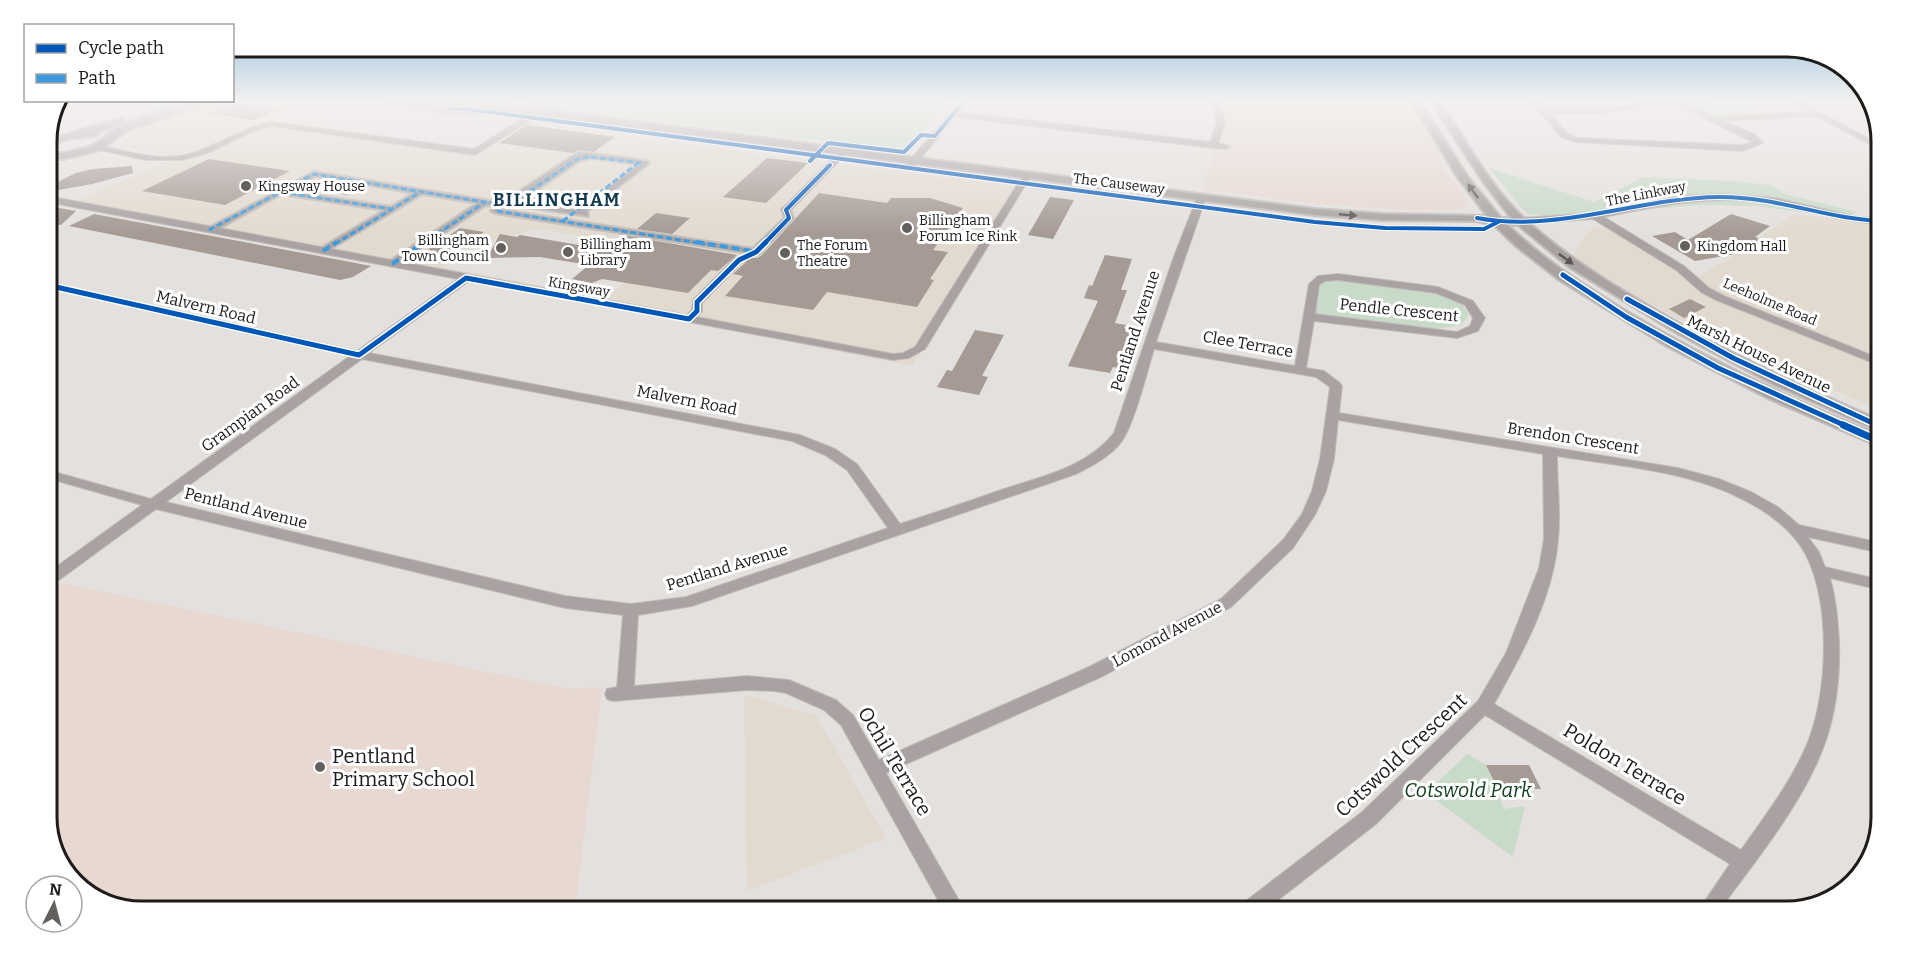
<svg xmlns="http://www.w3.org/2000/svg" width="1928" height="958" viewBox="0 0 1928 958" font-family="Bitter,serif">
  <rect width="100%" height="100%" fill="#e4e0de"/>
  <!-- commercial -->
  <path fill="#e3dacf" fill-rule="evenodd" d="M233,101H311L271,119L475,150L525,123L843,165L1023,187L912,366L78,201L176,157L119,146L131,132L185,111ZM538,229L664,249L607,298L443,267L475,244Z
    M1794,214L1881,224V410L1728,346L1643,300L1573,255L1592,228L1607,227L1693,280L1735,255Z
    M744,695L816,715L886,838L747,891Z"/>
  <!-- education -->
  <path fill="#e7d8d2" d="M1221,101H1407L1440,153L1442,166L1448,176L1457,183L1469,203L1461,209L1454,210H1399L1310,203L1203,189L1215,147L1222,142L1220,139L1225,127L1226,121Z
    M47,580L569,689L602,687L575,911H141L100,902L63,870L47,823Z"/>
  <!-- green -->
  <path fill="#c8dac8" d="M500,101H949L908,146L889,149Z
    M1678,101H1710L1742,110L1794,114L1715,116Z
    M1489,168L1594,202L1644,177L1731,181L1771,185L1785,194L1857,212L1846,219L1759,206L1705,205L1543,216L1526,213Z
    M1342,279L1441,292L1462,304L1469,315L1461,325L1435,329L1311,313L1314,289L1326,281Z
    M1467,754L1486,765L1504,809L1525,806L1513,857L1426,793Z"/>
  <!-- building -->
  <path fill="#a59a94" d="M234,103L278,109L254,120L209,113Z
    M527,125L615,137L594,152L579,150L573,153L499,143Z
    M767,158L808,163L766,203L723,197Z
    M209,159L290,171L225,205L142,191Z
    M132,166L133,173L92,184L47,192V187L76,173L93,169Z
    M819,193L887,203L891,198H930L963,208L933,250L948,252L930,279L934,280L917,307L827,292L813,310L725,296L743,276L733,274L746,262L741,256L757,258L761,256Z
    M1050,197L1074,200L1053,239L1028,235Z
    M59,208L76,211L61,225L47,222V213Z
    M656,213L690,218L672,234L637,229Z
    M94,214L324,257L371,266L353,277L340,280L69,226Z
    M1731,214L1770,226L1755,237L1764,240L1747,252L1695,261L1652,236L1675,232L1688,240Z
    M460,228L484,232L438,264L413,260Z
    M500,234L517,237L520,235L608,250L628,236L737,255L718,271L711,270L688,293L602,279L592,283L572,279L589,265L540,257L487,258Z
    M1105,255L1132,259L1121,290H1127L1115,323L1126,325L1124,328L1133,330L1118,368L1113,367L1110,373L1068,366L1098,301L1084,298L1089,285L1092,286Z
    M1690,299L1706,307L1684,318L1669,309Z
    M975,330L1004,335L982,376L988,377L979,395L937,387L947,370L952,371Z
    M1486,765H1529L1541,789L1497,788Z"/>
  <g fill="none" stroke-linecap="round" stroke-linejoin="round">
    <defs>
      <path id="pedestrian" d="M579,152L646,161L649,163L587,211L588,216L514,205L508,208L486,205L392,266L388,264L389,262L478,203L422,194L323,253L319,251L320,249L385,210L281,194L212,232L205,230L314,172L507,204L500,201L511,197ZM593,158L640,164L579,211L520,201L579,161ZM315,176L357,183L343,190L342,192L346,194L365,184L414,193L391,207L288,191Z
        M783,208H789L793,218L759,254L749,256V253L495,213L491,211L495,209L753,249L785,218L782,210Z"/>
      <path id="minor" d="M960,101H968L959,112L1210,142L1217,123L1212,101H1220L1225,123L1218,143L1230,146L1226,149L1213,148L955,117L911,170H905V166Z
        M1531,101H1539L1547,110L1601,109L1660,101H1679L1715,117L1808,112L1789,101H1798L1881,145V150L1816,116L1724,121L1756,135L1763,143L1743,151L1576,142L1561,137ZM1673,103L1753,142L1742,145L1577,138L1567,133L1551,114L1601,113Z
        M527,116L534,118L475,155L272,126L254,131L207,153L182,160H145L92,148L96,145C126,151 159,162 189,154C218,146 242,127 272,122L474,149Z
        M842,149L849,151L789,212H783V208Z
        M1028,171L1032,174L925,349L909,358L893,360L469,281L369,353L800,435L835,449L857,464L900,524C934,513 967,502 1001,490C1040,477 1086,468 1114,433L1173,259L1198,195L1206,197L1156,342L1295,366L1309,284L1318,276L1338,274L1438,287L1473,301L1485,318L1478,331L1457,338L1314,321L1306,368L1324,371L1340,383L1342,386L1339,413L1678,468L1719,479L1751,492L1778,507L1799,525L1881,543V553L1808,537L1819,552L1825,567L1881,580V590L1830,578C1836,599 1838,620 1839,642C1840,673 1837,706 1827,737C1807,799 1757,858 1719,911H1698L1730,864L1485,715L1376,824L1264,911H1239L1242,904L1362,812L1478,701L1506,653L1539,568L1544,539L1543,454L1338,420L1334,459L1326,491L1315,515L1293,548L1231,607L1101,677L886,773L965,911H944L841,725L824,710L786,693L774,691L747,690L613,701L607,699L605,694L607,689L617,687L623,615L565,608L156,509L59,580H49L47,576L49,572L142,505L47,478V470L151,499L350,356L47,288V282L357,351L458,279L47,202V196L687,315L692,310L693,300L735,258L739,257L744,260L702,303V311L697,317L893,354L903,353L915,347L1024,174ZM1338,280L1436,293L1465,305L1473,318L1470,326L1457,332L1315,314L1319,285L1325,281ZM1154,349L1316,377L1330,387L1320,459L1312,491L1302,514L1283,540L1221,599L1089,667L879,760L853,715L836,700L789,680L747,676L634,686L638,615L692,606L1076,474C1094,465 1117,453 1126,434C1138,410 1146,375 1154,349ZM362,359L792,441L825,455L847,470L888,528L686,597L631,604L565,596L166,502ZM1557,456C1618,466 1686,470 1742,499C1767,511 1793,530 1806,555C1831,605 1828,690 1808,742C1792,781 1765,816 1741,850L1494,704C1522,654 1553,598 1558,540C1561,513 1557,484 1557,456Z
        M1720,194L1776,198L1858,217L1881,218V224C1845,223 1812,210 1777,204C1717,194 1662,205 1604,217L1684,266L1709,288L1724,296L1881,359V366L1716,300L1701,292L1676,270L1593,219L1522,224L1517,221L1522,218L1595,213L1679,196Z"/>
      <path id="tertiary" d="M201,101H215L128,130L100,150L64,159H47V153H64L92,146L120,126L158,112Z
        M387,101H407L441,106L461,103L465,107L481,108L486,111L481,114L441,112L392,104Z
        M463,101H476L1315,209L1383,214L1487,216L1458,178L1411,101H1420L1468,177L1501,218H1511L1484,183L1430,101H1439C1467,140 1489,186 1524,218C1559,251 1600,277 1642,302C1718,348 1799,386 1881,421V432L1775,385L1677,333L1569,267L1518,225H1508C1541,258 1582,284 1622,309C1705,359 1792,400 1881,436V447L1770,399L1667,346L1558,279L1517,247L1494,225L1477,221L1383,220L1315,215L480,108Z
        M122,118L125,119V123L98,132V135L68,139L47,146V140Z"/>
    </defs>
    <!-- pedestrian casing -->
    <use href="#pedestrian" stroke="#c0bdbb" stroke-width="4"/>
    <!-- minor casing -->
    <use href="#minor" stroke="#c0bdbb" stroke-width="2"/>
    <!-- tertiary casing -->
    <use href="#tertiary" stroke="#c0bdbb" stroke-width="4"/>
    <!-- pedestrian -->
    <use href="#pedestrian" fill="#aaa2a2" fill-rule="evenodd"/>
    <!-- minor -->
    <use href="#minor" fill="#aaa2a2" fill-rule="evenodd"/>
    <!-- tertiary -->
    <use href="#tertiary" fill="#aaa2a2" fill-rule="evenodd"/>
    <!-- quiet-far1 -->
    <path stroke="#3c9bdf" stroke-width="3" stroke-dasharray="6 3" stroke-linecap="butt" d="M591,157L641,163
      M281,192L391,209
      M346,192L362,183
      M497,211L705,244
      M563,221L638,163
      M209,230L314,174L508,206L577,159L592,156
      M335,244L420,192
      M422,244L485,202"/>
    <!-- quiet -->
    <path stroke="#3c9bdf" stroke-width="4" stroke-dasharray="8 4" stroke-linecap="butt" d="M696,242L752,251
      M323,251L337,242
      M392,264L425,242"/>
    <defs>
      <path id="cycleway-far2" d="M450,109H467L1315,222L1385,228L1484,229L1498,222
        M810,161L828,143L904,152L921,135L935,136L964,101
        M1477,218C1557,233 1639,198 1718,197C1775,196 1826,219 1881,221
        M764,244L789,218L786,210L830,165"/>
      <path id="cycleway-far1" d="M1563,275L1626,317L1718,368L1846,426
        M47,285L359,355L466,278L689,319L697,311V302L739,260L756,252L766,242
        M1627,299L1733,358L1879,426"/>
      <path id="cycleway" d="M1843,425L1881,442
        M1876,425L1881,427"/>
    </defs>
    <!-- cycleway-far2 casing -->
    <use href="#cycleway-far2" stroke="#fff" stroke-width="6"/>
    <!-- cycleway-far1 casing -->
    <use href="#cycleway-far1" stroke="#fff" stroke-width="8"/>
    <!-- cycleway casing -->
    <use href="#cycleway" stroke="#fff" stroke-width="10"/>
    <!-- cycleway-far2 -->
    <use href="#cycleway-far2" stroke="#0057b8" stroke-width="4"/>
    <!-- cycleway-far1 -->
    <use href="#cycleway-far1" stroke="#0057b8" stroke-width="5"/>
    <!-- cycleway -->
    <use href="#cycleway" stroke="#0057b8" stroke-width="7"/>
  </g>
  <!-- one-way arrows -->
  <defs><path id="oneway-solid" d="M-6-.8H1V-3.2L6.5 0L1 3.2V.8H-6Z" transform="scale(1.5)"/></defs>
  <g fill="#5d5857">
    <use href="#oneway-solid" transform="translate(1473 191) rotate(-126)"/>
    <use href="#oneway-solid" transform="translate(1348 215) rotate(5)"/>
    <use href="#oneway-solid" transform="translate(1566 259) rotate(36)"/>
  </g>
  <!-- sky -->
  <linearGradient id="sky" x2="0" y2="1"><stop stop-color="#82b6d7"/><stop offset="0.43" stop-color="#f3f1f0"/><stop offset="1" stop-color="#f3f1f0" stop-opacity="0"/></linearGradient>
  <rect width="1928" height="235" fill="url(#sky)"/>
  <!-- markers -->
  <g fill="#63605e" stroke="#fff" stroke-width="2">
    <circle cx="246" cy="186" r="6"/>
    <circle cx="907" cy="228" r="6"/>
    <circle cx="1685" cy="246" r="6"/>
    <circle cx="501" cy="248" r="6"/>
    <circle cx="568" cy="252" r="6"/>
    <circle cx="785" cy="253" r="6"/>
    <circle cx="320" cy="767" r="6"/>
  </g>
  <g text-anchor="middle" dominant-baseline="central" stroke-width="6" stroke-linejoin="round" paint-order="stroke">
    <!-- far-street labels -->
    <g font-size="14" fill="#1e1b19" stroke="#fff">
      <text transform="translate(1119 184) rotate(7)">The Causeway</text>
      <text transform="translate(1646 194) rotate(-11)">The Linkway</text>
      <text transform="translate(579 287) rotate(10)">Kingsway</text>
      <text transform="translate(1770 302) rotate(23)">Leeholme Road</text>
    </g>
    <!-- far-poi labels -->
    <g font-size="14" fill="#1e1b19" stroke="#fff" text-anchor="start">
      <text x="258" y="186">Kingsway House</text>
      <text x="919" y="220">Billingham<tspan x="919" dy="16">Forum Ice Rink</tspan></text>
      <text x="489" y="240" text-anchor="end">Billingham<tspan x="489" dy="16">Town Council</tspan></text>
      <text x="580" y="244">Billingham<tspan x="580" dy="16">Library</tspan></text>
      <text x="797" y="245">The Forum<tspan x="797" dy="16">Theatre</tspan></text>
      <text x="1697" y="246">Kingdom Hall</text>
    </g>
    <!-- street labels -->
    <g font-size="16" fill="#1e1b19" stroke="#fff">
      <text transform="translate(206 307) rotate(13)">Malvern Road</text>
      <text transform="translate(1399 310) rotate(6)">Pendle Crescent</text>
      <text transform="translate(1135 331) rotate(-72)">Pentland Avenue</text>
      <text transform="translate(1248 344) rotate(10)">Clee Terrace</text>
      <text transform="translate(1759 354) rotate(26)">Marsh House Avenue</text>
      <text transform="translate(687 400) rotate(11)">Malvern Road</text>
      <text transform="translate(250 414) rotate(-36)">Grampian Road</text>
      <text transform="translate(1573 438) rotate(9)">Brendon Crescent</text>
      <text transform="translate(246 508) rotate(14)">Pentland Avenue</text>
      <text transform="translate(727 567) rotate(-17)">Pentland Avenue</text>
      <text transform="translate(1167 634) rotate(-28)">Lomond Avenue</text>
    </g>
    <!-- far-district labels -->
    <g font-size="18" font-weight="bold" letter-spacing="1.5" fill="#143a52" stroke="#fff">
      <text x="557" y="200">BILLINGHAM</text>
    </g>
    <!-- near-street labels -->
    <g font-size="20" fill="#1e1b19" stroke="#fff">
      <text transform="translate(1401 755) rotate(-43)">Cotswold Crescent</text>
      <text transform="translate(895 761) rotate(59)">Ochil Terrace</text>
      <text transform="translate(1625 764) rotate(31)">Poldon Terrace</text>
    </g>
    <!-- near-poi labels -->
    <g font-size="20" fill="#1e1b19" stroke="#fff" text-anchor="start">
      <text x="332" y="756">Pentland<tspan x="332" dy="23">Primary School</tspan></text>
    </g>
    <!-- near-park labels -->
    <g font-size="20" font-style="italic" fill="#0f3f1b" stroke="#fff">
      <text x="1468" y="790">Cotswold Park</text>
    </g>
  </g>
  <!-- crop -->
  <path d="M0 0H1928V958H0ZM141 57H1787A84 84 0 0 1 1871 141V817A84 84 0 0 1 1787 901H141A84 84 0 0 1 57 817V141A84 84 0 0 1 141 57Z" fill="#fff" fill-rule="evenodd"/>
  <path fill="none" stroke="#1e1b19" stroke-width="3" d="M141 57H1787A84 84 0 0 1 1871 141V817A84 84 0 0 1 1787 901H141A84 84 0 0 1 57 817V141A84 84 0 0 1 141 57Z"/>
  <!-- legend -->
  <rect x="24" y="24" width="210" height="78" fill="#ffffff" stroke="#a5a4a3" stroke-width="1.5"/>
  <rect x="36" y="44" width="30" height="9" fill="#0057b8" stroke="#a5a4a3" stroke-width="1.5"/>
  <text x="78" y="54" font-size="18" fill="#1e1b19">Cycle path</text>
  <rect x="36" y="74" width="30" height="9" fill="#3c9bdf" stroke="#a5a4a3" stroke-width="1.5"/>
  <text x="78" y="84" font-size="18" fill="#1e1b19">Path</text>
  <!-- north arrow -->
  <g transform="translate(54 904) rotate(6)"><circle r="28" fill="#ffffff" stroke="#a5a4a3" stroke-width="1.5"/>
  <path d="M0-4.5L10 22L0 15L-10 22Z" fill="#63605e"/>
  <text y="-9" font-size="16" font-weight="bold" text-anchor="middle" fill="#1e1b19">N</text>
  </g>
</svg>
